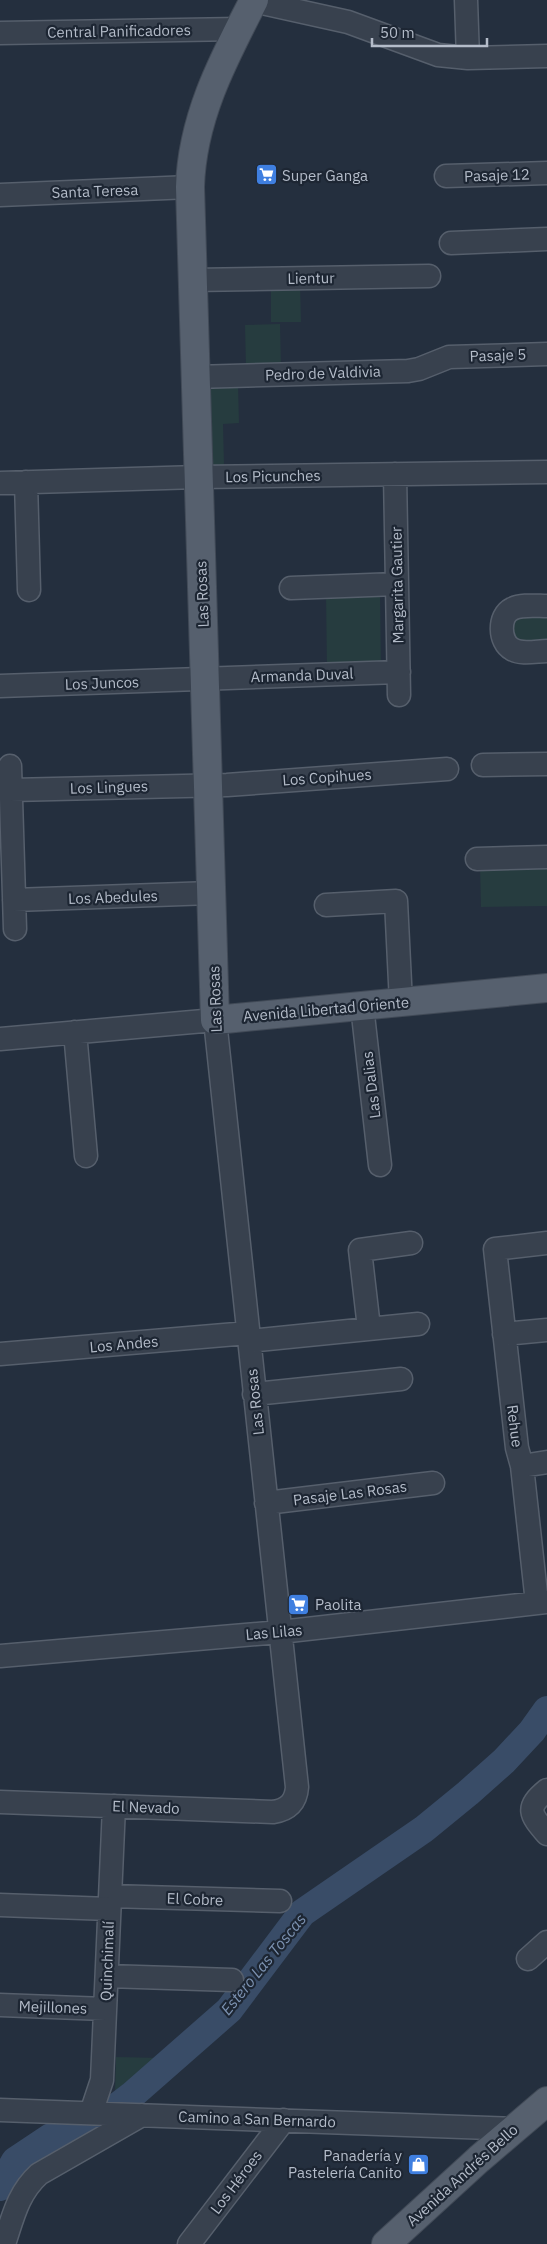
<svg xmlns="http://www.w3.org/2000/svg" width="547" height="2244" viewBox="0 0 547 2244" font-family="'IBM Plex Sans',sans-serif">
  <rect width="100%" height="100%" fill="#242f3e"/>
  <!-- green -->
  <path fill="#263c3f" d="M300,283L301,322H271V284Z
    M280,324L281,367L246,368L245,325Z
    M238,384L239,423L223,424L224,465L201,466L198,385Z
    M380,593L381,668L327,670L326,594Z
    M547,614V645L517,646L510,622L517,615Z
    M547,863V906L481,907L480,865Z
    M116,2057L161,2058L115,2094Z"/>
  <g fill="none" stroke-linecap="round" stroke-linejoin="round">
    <!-- river -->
    <path stroke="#394c67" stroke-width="28" d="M0,2187L15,2161L51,2137L89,2128L131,2096L229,2010L302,1913L424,1829L468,1793L504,1761L532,1731L547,1710"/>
    <defs>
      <path id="minor" d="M466,0L468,58
        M253,1L348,22L438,55L468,58L547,56
        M0,33L239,29
        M446,176L547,173
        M0,195L190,187
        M451,243L547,239
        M192,280L429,276
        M195,377L408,371L419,369L449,357L547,354
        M395,474L399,695
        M26,482L29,590
        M0,483L198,477L547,472
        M291,588L397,584
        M547,606C537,606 521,604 512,609C498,616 499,642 512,649C521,655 537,651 547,651
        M0,686L399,672
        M483,765L547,764
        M10,766L15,929
        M11,790L227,785L447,769
        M477,859L547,857
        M14,900L211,893
        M326,905L396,901L401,1003
        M362,1006L380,1165
        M75,1032L86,1156
        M0,1039L215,1020L297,1787C296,1802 288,1810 273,1812L0,1802
        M369,1328L360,1250L411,1243
        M504,1334L547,1330
        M249,1341L418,1324
        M0,1354L248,1333
        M254,1394L401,1379
        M522,1466L547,1462
        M266,1503L433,1483
        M537,1603L522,1466L517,1448L495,1249L547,1243
        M0,1656L280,1632L547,1602
        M547,1790C525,1808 530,1814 547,1834
        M110,1896L280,1901
        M0,1905L109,1909
        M528,1959L547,1942
        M107,1976L232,1980
        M0,2005L105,2009
        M0,2110L514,2129
        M91,2113L102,2080L114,1806
        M4,2244C13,2217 18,2193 39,2174L142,2115
        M189,2244L284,2120"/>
      <path id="major" d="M254,0C223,60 192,118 190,187L215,1020L547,988
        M386,2244L479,2159L547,2101"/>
    </defs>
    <!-- minor casing -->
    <use href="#minor" stroke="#565f6c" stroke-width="25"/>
    <!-- major casing -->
    <use href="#major" stroke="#414a57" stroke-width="30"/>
    <!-- minor -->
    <use href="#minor" stroke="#38414e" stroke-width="22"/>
    <!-- major -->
    <use href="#major" stroke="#56606e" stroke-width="28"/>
  </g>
  <!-- icons -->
  <defs>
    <symbol id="supermarket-square" viewBox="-11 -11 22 22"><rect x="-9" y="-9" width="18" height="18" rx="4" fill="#3f7fe0" stroke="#1d2633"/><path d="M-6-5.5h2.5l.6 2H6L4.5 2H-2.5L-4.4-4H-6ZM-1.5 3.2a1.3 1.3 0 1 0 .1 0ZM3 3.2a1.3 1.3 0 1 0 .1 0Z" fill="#fff"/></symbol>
    <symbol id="shop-square" viewBox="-11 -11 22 22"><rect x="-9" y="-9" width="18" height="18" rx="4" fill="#3f7fe0" stroke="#1d2633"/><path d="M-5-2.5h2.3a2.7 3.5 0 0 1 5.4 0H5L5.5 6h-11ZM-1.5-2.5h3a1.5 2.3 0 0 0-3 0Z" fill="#fff"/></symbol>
  </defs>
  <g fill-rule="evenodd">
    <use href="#supermarket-square" x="254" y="162" width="25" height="25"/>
    <use href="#supermarket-square" x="286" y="1592" width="25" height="25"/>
    <use href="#shop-square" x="406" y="2152" width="25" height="25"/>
  </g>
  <g text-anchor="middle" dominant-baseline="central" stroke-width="4.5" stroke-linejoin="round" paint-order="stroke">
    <!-- street labels -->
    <g font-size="15" fill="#b4bcc9" stroke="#1d2633">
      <text transform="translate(119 31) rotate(-1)">Central Panificadores</text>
      <text transform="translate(497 175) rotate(-2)">Pasaje 12</text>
      <text transform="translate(95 191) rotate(-2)">Santa Teresa</text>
      <text transform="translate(311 278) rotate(-1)">Lientur</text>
      <text transform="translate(498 355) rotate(-2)">Pasaje 5</text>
      <text transform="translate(323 373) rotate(-2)">Pedro de Valdivia</text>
      <text transform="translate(273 476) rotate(-1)">Los Picunches</text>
      <text transform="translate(397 585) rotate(-91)">Margarita Gautier</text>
      <text transform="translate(202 594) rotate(-92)">Las Rosas</text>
      <text transform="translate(302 675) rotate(-2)">Armanda Duval</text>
      <text transform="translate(102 683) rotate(-2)">Los Juncos</text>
      <text transform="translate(327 777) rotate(-4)">Los Copihues</text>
      <text transform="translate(109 787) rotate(-2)">Los Lingues</text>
      <text transform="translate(113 897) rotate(-2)">Los Abedules</text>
      <text transform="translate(215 999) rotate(-92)">Las Rosas</text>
      <text transform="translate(326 1009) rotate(-5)">Avenida Libertad Oriente</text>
      <text transform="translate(371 1085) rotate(-97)">Las Dalias</text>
      <text transform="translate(124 1344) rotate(-5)">Los Andes</text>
      <text transform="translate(255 1402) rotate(-96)">Las Rosas</text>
      <text transform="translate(515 1426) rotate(83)">Rehue</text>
      <text transform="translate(350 1493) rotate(-7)">Pasaje Las Rosas</text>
      <text transform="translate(274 1632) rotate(-5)">Las Lilas</text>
      <text transform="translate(146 1807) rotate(2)">El Nevado</text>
      <text transform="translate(195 1899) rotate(2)">El Cobre</text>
      <text transform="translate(107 1961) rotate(-88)">Quinchimalí</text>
      <text transform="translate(53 2007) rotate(2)">Mejillones</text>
      <text transform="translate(257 2119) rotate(2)">Camino a San Bernardo</text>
      <text transform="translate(462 2175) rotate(-42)">Avenida Andrés Bello</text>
      <text transform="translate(236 2182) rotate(-53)">Los Héroes</text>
    </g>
    <!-- poi labels -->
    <g font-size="15" fill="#b4bcc9" stroke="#1d2633" text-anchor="start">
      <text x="282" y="175">Super Ganga</text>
      <text x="315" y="1604">Paolita</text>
      <text x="402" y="2155" text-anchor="end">Panadería y<tspan x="402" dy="17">Pastelería Canito</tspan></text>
    </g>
    <!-- water labels -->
    <g font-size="16" font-style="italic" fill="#7c92b1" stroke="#1d2633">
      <text transform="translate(263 1964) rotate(-51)">Estero Las Toscas</text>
    </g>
  </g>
  <!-- scale -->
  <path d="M372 38v8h115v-8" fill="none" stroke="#b4bcc9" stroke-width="2.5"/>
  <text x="380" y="38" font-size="15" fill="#b4bcc9" stroke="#1d2633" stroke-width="4" paint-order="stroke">50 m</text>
</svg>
